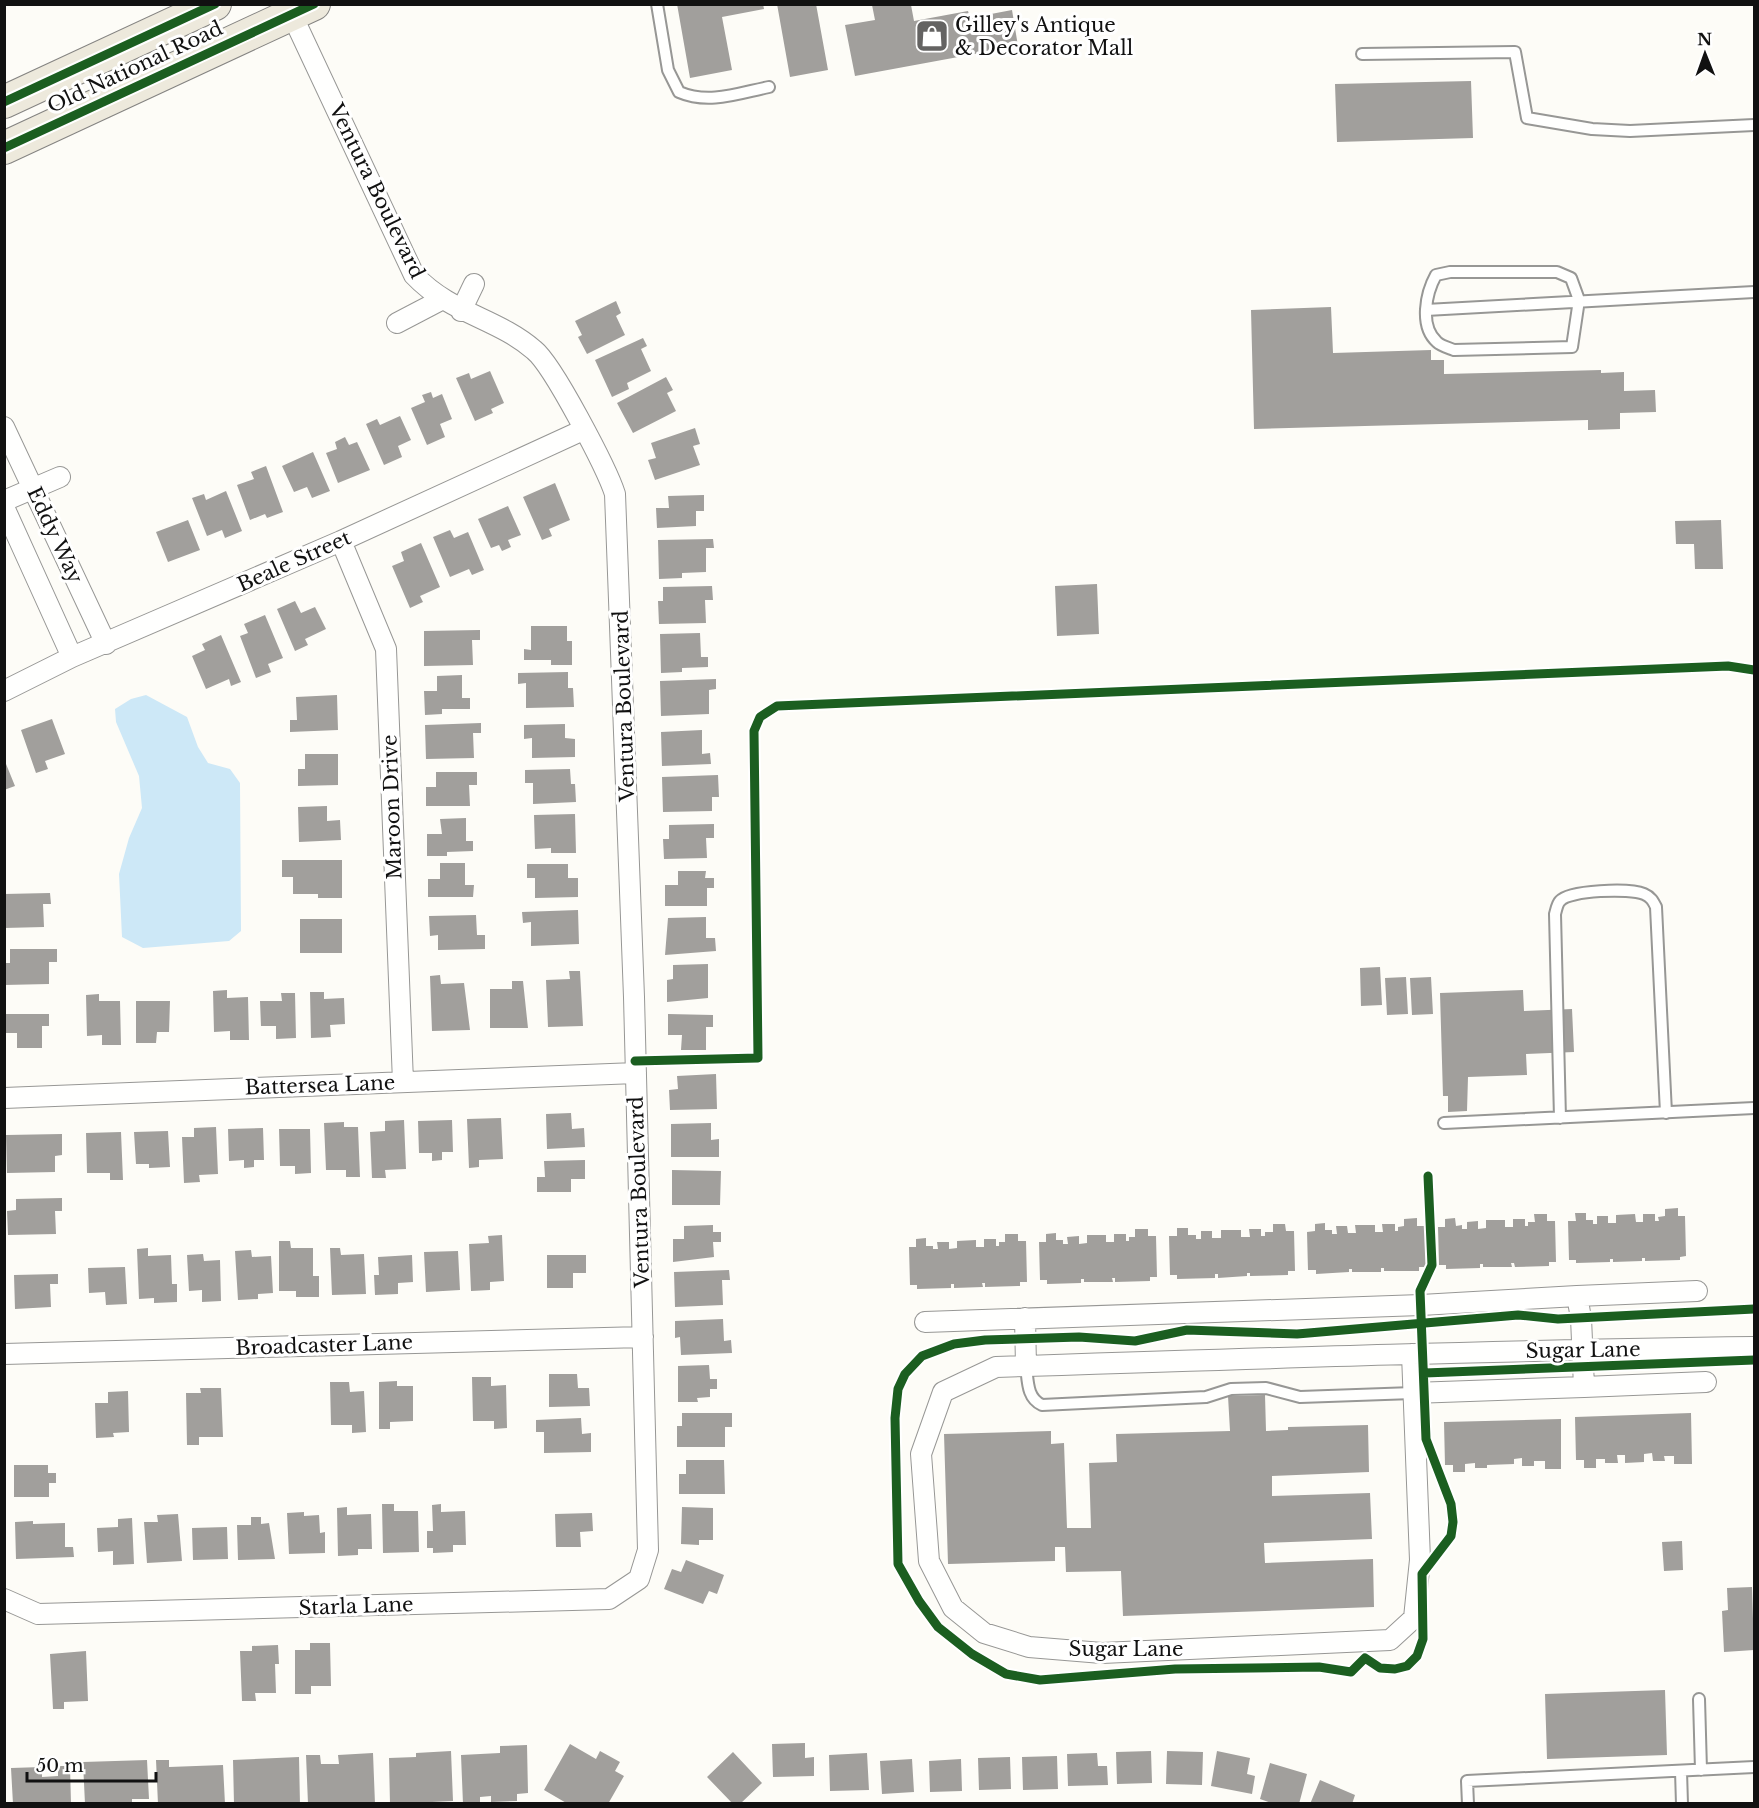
<svg xmlns="http://www.w3.org/2000/svg" width="1759" height="1808" viewBox="0 0 1759 1808" font-family="'Libre Baskerville',serif">
  <rect width="100%" height="100%" fill="#fdfcf7"/>
  <!-- water -->
  <path fill="#cde8f7" d="M146,695L187,717L198,747L208,763L230,769L240,783L241,931L229,941L143,948L122,937L119,874L129,838L142,808L139,776L116,722L115,709L131,699Z"/>
  <!-- building -->
  <path fill="#a19f9c" d="M677,4H763L764,9L722,17L732,70L690,78Z
    M777,4H816L828,70L790,77Z
    M872,5H911L914,21L968,11L970,18L1012,10L1018,46L855,76L845,25L875,20Z
    M1471,81L1473,138L1337,142L1335,84Z
    M616,301L621,313L616,316L625,335L587,354L578,337L582,335L575,321Z
    M1331,307L1333,353L1431,350V360H1444V374L1601,370V373L1624,372V391L1655,390L1656,412L1620,413V429L1588,430V420L1254,429L1251,310Z
    M643,338L647,346L641,349L651,371L627,383L629,389L612,397L595,360Z
    M490,371L504,403L491,409L493,413L475,421L456,378L469,373L471,379Z
    M666,377L673,390L667,393L676,411L633,433L617,403Z
    M431,392L433,398L442,394L452,419L440,424L445,437L427,445L411,408L425,402L422,395Z
    M400,416L411,440L398,446L402,457L384,465L366,424L377,419L380,425Z
    M695,428L700,444L693,446L700,465L655,480L648,460L656,458L651,443Z
    M345,437L349,445L357,442L370,470L338,483L326,453L337,449L335,442Z
    M313,452L330,491L312,498L307,487L294,492L282,466Z
    M266,466L283,512L267,518L265,514L250,520L237,485L254,479L251,472Z
    M555,483L570,520L549,529L552,536L542,540L523,497Z
    M226,491L242,531L225,538L222,530L207,536L192,498L204,494L206,500Z
    M704,495V511H696V526L657,528L656,508H669L668,496Z
    M508,506L521,535L508,540L511,547L502,551L499,545L491,548L478,519Z
    M188,520L200,550L168,562L156,532Z
    M1721,520L1723,569H1695L1694,544H1676L1675,521Z
    M450,530L454,538L468,532L484,570L472,575L469,569L450,577L433,537Z
    M713,539L714,548H706V572L682,573V578L659,579L658,540Z
    M421,543L440,587L420,596L423,602L410,608L392,566L404,561L401,552Z
    M1097,584L1099,634L1057,636L1055,586Z
    M712,586L713,600H705L706,623L659,624L658,601H663V587Z
    M295,601L301,613L315,607L326,629L305,639L308,645L295,651L277,609Z
    M265,615L283,658L268,664L271,672L256,678L240,636L248,633L244,624Z
    M531,626H567V641H572V665H551V660H524V649L531,650Z
    M480,630V640H472L473,665L424,666V631Z
    M700,633L701,657H708V667L682,668V672L661,673L660,634Z
    M221,635L241,682L231,686L229,679L206,689L192,656L205,650L202,644Z
    M568,672V688H573L574,707L526,708V683L518,684V673Z
    M462,675V698H470V709H442V714L425,715L424,691H437V676Z
    M716,679V689L709,690V714L661,716L660,681Z
    M337,695L338,730L290,732V720H297L296,697Z
    M52,719L65,754L45,761L48,769L36,773L21,730Z
    M481,723V733H473L474,758L426,759L425,725Z
    M565,724V738L575,739V757L532,758V738L524,739V725Z
    M702,730V754L710,753L711,764L662,766L661,732Z
    M305,754H338V785L298,786V769H305Z
    M4,759L15,786L4,790Z
    M570,769L571,784H575L576,802L533,804V783H525V770Z
    M436,772H477V785H469L470,806H426V787H436Z
    M718,775L719,797H712V811L663,812L662,777Z
    M327,806V821L340,820L341,840L299,842L298,807Z
    M575,814L576,853H551V848L535,849L534,815Z
    M466,818V841H473V851L447,852V856H427V834H442L440,819Z
    M714,824V838H706L707,858L664,859L663,839H669V825Z
    M282,860H342V898H318V894H293V877H282Z
    M440,863H465V885H474L473,897H428V879H440Z
    M527,864H568V878H578V897L535,898V878H527Z
    M678,871H706L705,878H714V888H707V906H665V885H678Z
    M50,893L51,904H43L44,927L4,928V894Z
    M578,910L579,944L531,946V922L523,923L522,912Z
    M476,915L477,935H485V949L438,950V935L430,936L429,916Z
    M706,917V938H715L716,951L665,955L668,918Z
    M300,919H342V953H300Z
    M10,949H57V962H49V984L4,985V963H10Z
    M708,964V998L667,1002V980L673,979V965Z
    M1380,967L1382,1005L1361,1006L1360,968Z
    M569,971H580L583,1026L548,1027L546,980L570,979Z
    M440,975L441,984L464,983L470,1030L432,1031L430,976Z
    M1406,977L1408,1014L1387,1015L1385,978Z
    M1431,977L1433,1014L1412,1015L1410,978Z
    M512,981H523L528,1028H490V989H512Z
    M227,990V998L248,997L249,1040H230V1031L214,1032L213,991Z
    M1523,990L1524,1011L1572,1009L1574,1052L1526,1054L1527,1075L1468,1077L1467,1111L1448,1112V1096H1443L1440,993Z
    M310,992H324V999L344,998L345,1024L330,1025L331,1037L311,1038Z
    M281,993H295L296,1038L276,1039V1026H261L260,1001H282Z
    M99,994V1001H120L121,1045H102V1035L87,1036L86,995Z
    M136,1001H170L169,1032H157L156,1043H136Z
    M4,1014H49V1026H42V1048H17V1033H4Z
    M668,1014L713,1015V1027H706V1050H681L682,1035H668Z
    M716,1074L717,1109L670,1110L669,1090L678,1089L677,1076Z
    M571,1113L572,1129L584,1128L585,1147L547,1149L546,1114Z
    M501,1118L503,1159L479,1160V1167L469,1168L467,1119Z
    M404,1120L406,1169L385,1170L386,1178H372L370,1132L385,1131V1121Z
    M452,1120L453,1152H442V1160L432,1161V1153H419L418,1121Z
    M344,1122V1127H358L360,1177H346V1170H326L324,1123Z
    M711,1123V1140L719,1139V1157H671V1124Z
    M216,1127L218,1174L199,1175L200,1182L184,1183L182,1137H194V1128Z
    M263,1128L264,1160H254V1167L244,1168V1160L229,1161L228,1129Z
    M279,1129H310L311,1173L295,1174V1166H280Z
    M168,1131L170,1167L149,1168V1164H136L134,1132Z
    M121,1132L123,1180H110V1173H87L86,1133Z
    M62,1134V1155L55,1156V1172L7,1173L6,1135Z
    M585,1160V1179H571V1192H537V1177H545L544,1161Z
    M672,1170L721,1171L720,1205H672Z
    M62,1198V1211H55L56,1234L8,1235L7,1211L16,1210V1199Z
    M1678,1208V1216H1685L1686,1256L1680,1257V1260L1645,1261V1258H1642V1261L1613,1262V1259H1610V1262L1576,1263V1260H1569L1568,1221H1576L1575,1213H1586V1220H1593V1224H1597V1216H1608V1223H1616V1215L1635,1214L1636,1222H1643V1214H1655V1221H1659L1658,1217L1665,1216V1209Z
    M1534,1214H1547V1221H1555L1556,1262H1549V1266L1515,1267L1514,1263H1511L1512,1267H1483V1264H1480V1268L1446,1269V1265H1439L1438,1227H1445V1219L1455,1218L1456,1226L1462,1225V1229H1467V1222L1478,1221V1229L1486,1228V1220H1505V1227H1513V1219H1525V1226H1528V1222H1535Z
    M1417,1218V1226H1425L1426,1267H1419V1271H1384V1268H1381V1272H1352V1269H1349V1272L1316,1274V1270H1308L1307,1232L1315,1231V1224L1325,1223V1230H1332V1234H1337L1336,1226H1347L1348,1233H1356L1355,1225H1375V1232H1383L1382,1224H1395V1231H1398V1227L1404,1226V1219Z
    M1273,1224H1285L1286,1231H1294L1295,1271H1288V1275L1250,1276V1273H1247V1276L1218,1278V1274H1215V1278L1177,1279V1275H1170L1169,1236H1177V1228H1188V1235H1196V1239H1201V1231H1212V1238H1221V1230H1241V1237H1250L1249,1229H1261V1236H1265V1232H1273Z
    M713,1225V1232H721V1242H713L714,1257L673,1262V1239H684V1226Z
    M1135,1229H1148V1236H1156L1157,1277H1150V1281L1115,1282V1278H1112L1113,1282H1084V1279H1081V1283L1047,1284V1280H1040L1039,1242H1046V1234L1056,1233V1240H1063V1244H1068L1067,1237L1079,1236V1244L1087,1243V1235H1106V1242H1114V1234H1126V1241H1129V1237H1135Z
    M1005,1234H1018V1241H1026L1027,1282H1020V1286L985,1287V1283H982L983,1287L954,1288V1284H951V1288L917,1289V1285H910L909,1247H916V1239L926,1238V1246H933V1249H938L937,1242H949V1249L957,1248V1241L976,1240V1247H984V1239H996V1246H999V1242H1005Z
    M502,1235L504,1281L490,1282V1290L471,1291L469,1244L489,1243L488,1236Z
    M279,1241H290L291,1248H313V1276H319V1297H296V1291H279Z
    M148,1248V1256L171,1255L172,1284H177V1302L154,1303V1298L139,1299L137,1249Z
    M330,1248H340L341,1255L364,1254L366,1294L332,1295Z
    M251,1250L252,1257L271,1256L273,1293L258,1294V1299L238,1300L235,1251Z
    M458,1251L460,1290L426,1292L424,1252Z
    M203,1254L204,1261L220,1260L221,1301L202,1302V1290L189,1291L187,1255Z
    M412,1255L413,1282L398,1283V1294L375,1295L374,1275H379L378,1257Z
    M547,1255H586V1273H573V1288H547Z
    M125,1267L127,1304L106,1305L105,1292L89,1293L88,1268Z
    M729,1270L730,1280H722L723,1305L675,1307L674,1272Z
    M58,1274V1284H50L51,1307L15,1309L14,1275Z
    M723,1319L724,1341L731,1340L732,1353L681,1355L680,1337L675,1338V1321Z
    M709,1365L710,1379H717V1389H710V1397L697,1398L698,1402H678V1366Z
    M549,1374H577L578,1388H589L590,1406L549,1407Z
    M472,1377H491V1386L506,1385L507,1428L494,1429V1421H473Z
    M397,1381V1386H413V1421L390,1422V1429H379V1382Z
    M330,1382H349L350,1392L364,1391L366,1432L352,1433V1425H331Z
    M200,1388H221L223,1437H199V1445H187L186,1393H201Z
    M128,1391L129,1432L113,1433L114,1437L96,1438L95,1403H108V1392Z
    M1265,1395L1266,1431L1288,1430V1427L1368,1425L1369,1472L1272,1476V1496L1370,1493L1372,1539L1264,1543L1265,1563L1373,1559L1374,1607L1123,1616L1121,1571L1066,1572L1065,1547H1055V1561L948,1564L944,1434L1051,1431V1444L1064,1443L1067,1528H1091L1089,1463L1117,1462L1116,1434L1230,1431L1228,1396Z
    M682,1413H732V1427H725V1447H677V1426H682Z
    M1691,1413L1692,1464H1674V1456H1664L1665,1461H1653L1652,1453L1644,1454V1462L1625,1463V1455H1617L1618,1463H1605V1459H1596V1468H1584V1460H1576L1575,1417Z
    M581,1418L582,1434L591,1433V1452L544,1453V1432H536V1420Z
    M1561,1419V1469H1545V1461H1534V1466H1522V1458L1514,1459V1464L1487,1465V1468H1475V1463L1465,1464V1472H1453V1465H1445L1444,1422Z
    M686,1460H724L725,1494H679V1474H686Z
    M14,1465H48V1473H56V1483H49V1497H14Z
    M382,1504H394V1511H418L419,1552L383,1553Z
    M441,1504V1512L465,1511L466,1545H453V1552L433,1553V1548H427V1531H433L432,1505Z
    M347,1507V1515L371,1514L372,1549H358V1555L338,1556L337,1508Z
    M682,1507L713,1508V1540H699V1545L681,1544Z
    M304,1512V1516L319,1515L320,1533L325,1532V1553L289,1554L287,1513Z
    M592,1513L593,1531L580,1532L581,1547H556L555,1514Z
    M178,1514L182,1561L147,1563L144,1522H158L157,1515Z
    M251,1517H261V1524L269,1523L275,1559L238,1560L237,1525H251Z
    M132,1518L134,1564L113,1565V1551L98,1552L97,1528L118,1527V1519Z
    M33,1521V1524L65,1523V1547H73L74,1557L16,1559L15,1522Z
    M227,1527L228,1559L193,1560L192,1528Z
    M1682,1541L1683,1570L1664,1571L1662,1542Z
    M686,1560L724,1575L717,1594L709,1591L703,1604L664,1589L672,1569L681,1572Z
    M1752,1587L1754,1650L1724,1652L1722,1611L1728,1610L1727,1588Z
    M310,1643H330L331,1686H311V1694H295V1650H310Z
    M278,1645L279,1664H275L276,1693H255L256,1701H242L240,1651H252V1646Z
    M86,1651L88,1701L64,1702V1709H53L50,1654Z
    M1665,1690L1667,1755L1547,1759L1545,1694Z
    M805,1743V1758L814,1757V1776L773,1777L772,1744Z
    M570,1744L596,1759L600,1751L620,1762L615,1771L624,1776L608,1804H568L544,1790Z
    M527,1745L528,1793L517,1794V1801L491,1802V1796L480,1797V1804H463L461,1755L500,1753V1746Z
    M451,1751L453,1801L390,1804L389,1758L416,1757V1753Z
    M1151,1751L1152,1783L1117,1784L1116,1752Z
    M1167,1751L1203,1752L1202,1785L1166,1784Z
    M1217,1751L1250,1758L1247,1774L1255,1776L1252,1794L1211,1786Z
    M733,1752L762,1783L740,1804H733L707,1777Z
    M373,1753L375,1804H308L306,1755H320L321,1764H339L338,1755Z
    M867,1753L869,1790L830,1791L829,1755Z
    M1097,1753L1098,1766H1107L1108,1785L1068,1786L1067,1754Z
    M1057,1756L1058,1789L1023,1790L1022,1757Z
    M299,1757L300,1804H234L233,1760Z
    M1010,1757L1011,1789L979,1790L978,1758Z
    M912,1759L914,1792L882,1794L880,1761Z
    M961,1759L962,1791L930,1792L929,1761Z
    M147,1760L149,1799H132V1804H85L83,1762Z
    M156,1760H169V1767L223,1765L225,1804H158Z
    M1270,1763L1307,1774L1299,1804H1274L1260,1799Z
    M58,1766H70L71,1804H13L11,1768L42,1767V1777L58,1776Z
    M1320,1780L1355,1795L1352,1804H1310Z"/>
  <g fill="none" stroke-linecap="round" stroke-linejoin="round">
    <defs>
      <path id="service" d="M657,4L668,70L679,92C709,105 739,93 769,87
        M1362,54L1515,52L1527,118L1592,129L1630,131L1754,125
        M1450,272H1557L1571,278L1579,300L1572,347L1454,350C1449,348 1441,346 1437,342C1419,326 1426,293 1436,275Z
        M1426,310L1754,292
        M1560,1118L1555,914C1556,911 1557,904 1560,901C1569,890 1630,888 1644,894C1651,897 1653,901 1656,907L1666,1113
        M1444,1123L1754,1108
        M1026,1366C1028,1382 1027,1398 1042,1405L1206,1397L1231,1389L1266,1388L1300,1397L1413,1393
        M1699,1699L1701,1770
        M1681,1771L1682,1804
        M1468,1804L1467,1781L1754,1767"/>
      <path id="minor" d="M461,311L474,284
        M397,323L441,300
        M4,427L106,644
        M4,501L60,477
        M4,507L72,657
        M341,541L386,649L403,1082
        M4,691L72,657L341,541L583,430
        M4,1098L636,1073
        M1025,1318L1026,1366
        M925,1322L1421,1305L1577,1296
        M4,1354L643,1337
        M1412,1354L1420,1560L1414,1618L1390,1640L1102,1653L1029,1647L984,1633L953,1608L929,1561L921,1454L943,1392L996,1367L1026,1366C1269,1358 1512,1350 1754,1347
        M1584,1387L1706,1382
        M1413,1393L1584,1387L1581,1318L1577,1296L1697,1291
        M4,1599L38,1614L609,1599L639,1579L648,1550L634,997L615,494C607,469 553,365 534,350C497,318 451,314 414,275L292,15"/>
      <path id="primary" d="M4,102L215,4
        M4,148L314,4"/>
    </defs>
    <!-- service casing -->
    <use href="#service" stroke="#979795" stroke-width="14"/>
    <!-- minor casing -->
    <use href="#minor" stroke="#979795" stroke-width="22"/>
    <!-- primary casing -->
    <use href="#primary" stroke="#858482" stroke-width="34"/>
    <!-- service -->
    <use href="#service" stroke="#fffffe" stroke-width="10"/>
    <!-- minor -->
    <use href="#minor" stroke="#fffffe" stroke-width="20"/>
    <!-- primary -->
    <use href="#primary" stroke="#ede9dc" stroke-width="32"/>
    <defs>
      <path id="cycleway" d="M4,102L215,4
        M4,148L314,4
        M635,1061L758,1058L754,731L760,717L777,706L1728,666L1754,670
        M1428,1176L1432,1265L1420,1291L1426,1439L1451,1504L1453,1522L1451,1536L1422,1574L1423,1639L1417,1656L1407,1666L1395,1669L1380,1668L1365,1658L1351,1672L1319,1667L1175,1669L1040,1680L1006,1674L972,1654L938,1627L919,1601L898,1564L895,1418L898,1389L905,1374L922,1356L954,1344L985,1340L1079,1337L1135,1341L1187,1330L1297,1334L1518,1315L1558,1319L1754,1309
        M1425,1373L1754,1360"/>
    </defs>
    <!-- cycleway casing -->
    <use href="#cycleway" stroke="#fff" stroke-width="13"/>
    <!-- cycleway -->
    <use href="#cycleway" stroke="#1b5e20" stroke-width="9"/>
  </g>
  <!-- icons -->
  <defs>
    <symbol id="shop-square" viewBox="-11 -11 22 22"><rect x="-9" y="-9" width="18" height="18" rx="4" fill="#646362" stroke="#fff"/><path d="M-5-2.5h2.3a2.7 3.5 0 0 1 5.4 0H5L5.5 6h-11ZM-1.5-2.5h3a1.5 2.3 0 0 0-3 0Z" fill="#fff"/></symbol>
  </defs>
  <g fill-rule="evenodd">
    <use href="#shop-square" x="913" y="17" width="38" height="38"/>
  </g>
  <g text-anchor="middle" dominant-baseline="central" stroke-width="6" stroke-linejoin="round" paint-order="stroke">
    <!-- poi labels -->
    <g font-size="20" fill="#111" stroke="#fff" text-anchor="start">
      <text x="955" y="25">Gilley's Antique<tspan x="955" dy="23">&amp; Decorator Mall</tspan></text>
    </g>
    <!-- street labels -->
    <g font-size="20" fill="#111" stroke="#fff">
      <text transform="translate(135 67) rotate(-25)">Old National Road</text>
      <text transform="translate(377 191) rotate(64)">Ventura Boulevard</text>
      <text transform="translate(55 535) rotate(65)">Eddy Way</text>
      <text transform="translate(294 561) rotate(-24)">Beale Street</text>
      <text transform="translate(624 706) rotate(-92)">Ventura Boulevard</text>
      <text transform="translate(392 807) rotate(-92)">Maroon Drive</text>
      <text transform="translate(320 1085) rotate(-2)">Battersea Lane</text>
      <text transform="translate(639 1192) rotate(-92)">Ventura Boulevard</text>
      <text transform="translate(324 1345) rotate(-2)">Broadcaster Lane</text>
      <text transform="translate(1583 1350) rotate(-1)">Sugar Lane</text>
      <text transform="translate(356 1606) rotate(-2)">Starla Lane</text>
      <text x="1126" y="1649">Sugar Lane</text>
    </g>
  </g>
  <!-- border -->
  <rect width="1759" height="1808" fill="none" stroke="#111111" stroke-width="12"/>
  <!-- north arrow -->
  <g transform="translate(1705 54) rotate(359)" stroke="#ffffff" stroke-width="4.5" paint-order="stroke">
  <path d="M0-4.5L10 22L0 15L-10 22Z" fill="#111111"/>
  <text y="-9" font-size="16" font-weight="bold" text-anchor="middle" fill="#111111">N</text>
  </g>
  <!-- scale -->
  <path d="M27 1772v9h129v-9" fill="none" stroke="#111111" stroke-width="3"/>
  <text x="36" y="1772" font-size="18" fill="#111111" stroke="#ffffff" stroke-width="4.5" paint-order="stroke">50 m</text>
</svg>
